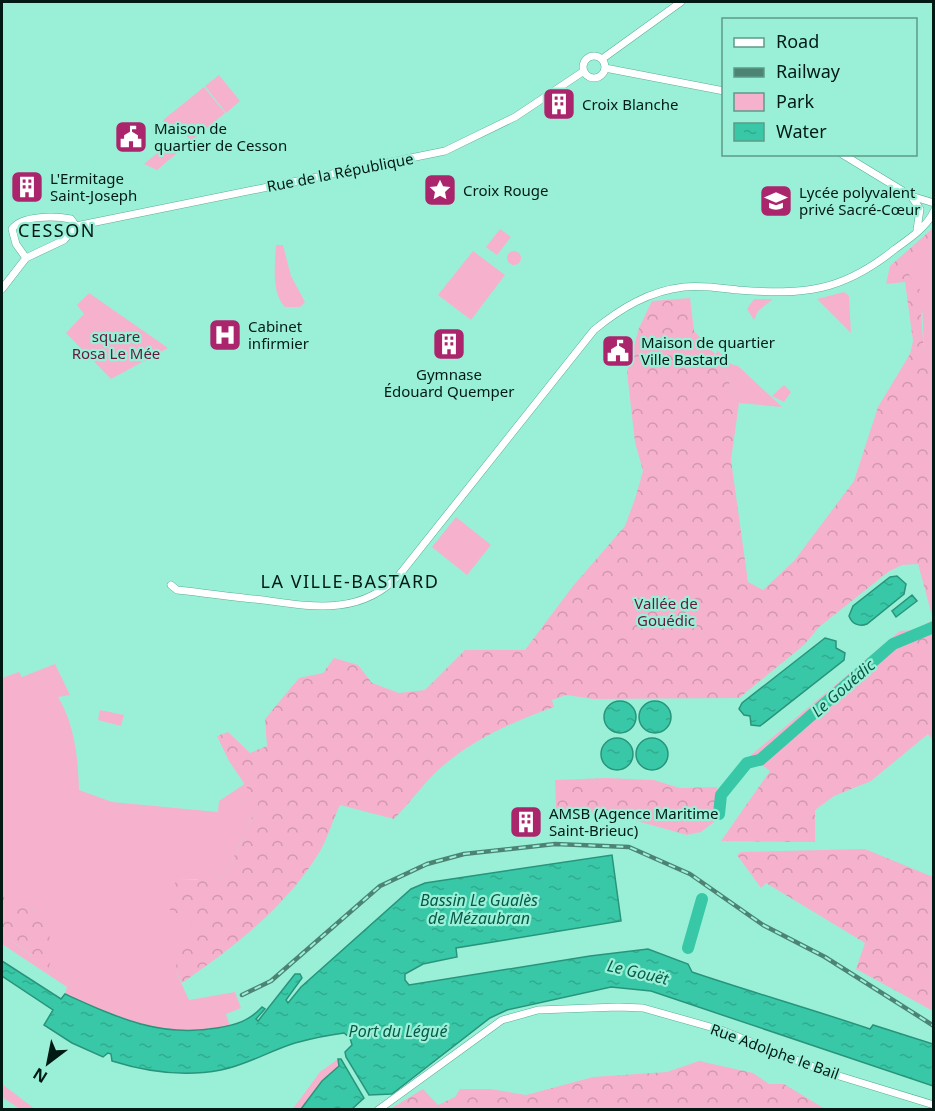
<svg xmlns="http://www.w3.org/2000/svg" width="935" height="1111" viewBox="0 0 935 1111" font-family="'Noto Sans',sans-serif">
  <defs>
    <pattern id="forest-crowns" width="20" height="18" patternUnits="userSpaceOnUse" patternTransform="scale(1.5)"><rect width="20" height="18" fill="#f6b1cd"/><path d="M2 6a3 3 0 1 1 6 0M12 15a3 3 0 1 1 6 0" fill="none" stroke="#d198af"/></pattern>
    <pattern id="water-ripples" width="26" height="14" patternUnits="userSpaceOnUse" patternTransform="scale(1.5)"><rect width="26" height="14" fill="#39c8a7"/><path d="M2 4q2-2 4 0t4 0M15 11q2-2 4 0t4 0" fill="none" stroke="#30ab8f"/></pattern>
  </defs>
  <rect width="100%" height="100%" fill="#9af0d7"/>
  <!-- green -->
  <path fill="#f6b1cd" d="M219,75L240,101L226,113L205,86Z
    M204,87L225,113L191,141L179,127L173,132L163,120Z
    M169,143L177,153L157,170L144,164Z
    M500,229L511,237L497,255L486,247Z
    M276,245H283L291,276L305,302L300,307H285C271,293 275,264 276,245Z
    M933,248V344L924,351L922,304L909,274L911,266Z
    M507 258a7 7 0 1 1 14 0a7 7 0 1 1-14 0Z
    M473,251L505,275L471,320L438,295Z
    M844,292L849,296L851,333L817,299Z
    M89,293L168,348L111,379L66,333L84,314L77,305Z
    M754,299H773L758,311L754,320L747,309Z
    M717,350L731,364L738,366L782,407L739,403L716,355Z
    M784,385L791,392L784,402L772,396Z
    M456,517L491,545L467,575L432,547Z
    M55,664L70,695L58,697C75,725 78,758 79,790L112,802L218,812L219,801L246,783L258,804L232,861L220,879H178L199,929L176,972L189,1000L235,992L241,1008L226,1014L230,1026C159,1038 128,1023 65,994L67,987L2,944V934L32,956L34,911L15,905L2,896V678L19,672L22,677Z
    M100,710L124,715L121,726L98,720Z
    M338,1059L339,1065L322,1081L301,1109L292,1110L320,1072Z
    M2,1084L35,1109H20L2,1097Z"/>
  <!-- forest -->
  <path fill="url(#forest-crowns)" d="M933,228V248L912,266L909,274L916,287L928,294L921,315L924,351L933,344V619L918,564L902,565L888,572L819,627L804,645L739,698L593,699L566,695L552,700L554,707C510,723 468,741 434,774C420,788 408,805 394,819L340,805C332,821 327,841 317,856C284,908 233,948 182,983L176,972L177,942L199,929L187,920L189,908L175,914L161,902L178,879L197,880L208,871L220,879L232,861L258,804L229,761L217,736L228,732L250,753L267,746L265,719L299,678L323,673L334,658L358,665L372,683L399,693L425,690L465,650H525L573,586L625,526L635,499L643,471L635,442L627,372L639,328L652,301L690,298L694,331L716,355L739,403L731,460L748,582L763,590L794,561L854,481L878,407L910,354L913,341L905,282L886,284L890,266Z
    M933,620V740L928,734L871,781L834,796L815,810V842L721,841L770,771L750,756L900,631L914,630Z
    M606,778L654,780L680,788L717,787L714,822L701,832L687,835L612,814L556,810L555,780Z
    M865,849L933,877V1011L856,969L865,943L766,883L761,888L737,855L741,852Z
    M2,896C13,904 27,906 35,912C52,925 53,950 49,968L2,934Z
    M699,1061L753,1073L769,1084H784L825,1109H390L423,1089L438,1105L455,1097L460,1089H490L526,1095L593,1077L667,1072Z"/>
  <!-- water -->
  <path fill="url(#water-ripples)" stroke="#28947b" stroke-width="1.5" d="M897,576L906,584L904,594L867,624C859,627 852,624 849,616L853,606L890,577Z
    M912,595L917,601L896,617L892,611Z
    M825,638L836,641V648L845,653L844,660L760,726L751,725L750,716L744,715L739,709L742,703Z
    M604 717a16 16 0 1 1 32 0a16 16 0 1 1-32 0Z
    M639 717a16 16 0 1 1 32 0a16 16 0 1 1-32 0Z
    M601 754a16 16 0 1 1 32 0a16 16 0 1 1-32 0Z
    M636 754a16 16 0 1 1 32 0a16 16 0 1 1-32 0Z
    M612,855L621,921L456,948L457,957L423,964L405,974V980L409,985L590,956L648,949L688,964L692,972C751,992 811,1009 870,1029L873,1025L933,1044V1086L651,991L611,987L507,1010L490,1018L392,1094L369,1095L346,1057L345,1052L352,1045L350,1038L344,1033C328,1035 310,1039 295,1043C269,1051 247,1065 221,1070C185,1077 147,1072 112,1061L111,1054L108,1053L103,1057L72,1043L44,1025L53,1010L2,976V961L61,999L65,994C116,1017 160,1038 217,1028C236,1025 249,1021 262,1007L265,1009L256,1019L258,1021L295,974H300L302,978L286,1000L288,1003L301,987L411,889L425,883Z
    M338,1059H341L364,1098L352,1109H301L322,1081L339,1066Z"/>
  <g fill="none" stroke-linecap="round" stroke-linejoin="round">
    <!-- river -->
    <path stroke="#39c8a7" stroke-width="12" d="M760,760L893,644L934,627
      M719,814L721,795L747,763L759,760
      M688,948L702,899"/>
    <defs>
      <path id="minor" d="M583 67a11 11 0 1 1 22 0a11 11 0 1 1-22 0Z
        M602,59L681,2
        M605,68L724,91
        M842,154L911,196L934,203
        M911,196L920,209L917,230
        M26,258L16,244L12,229C22,215 55,216 71,219L76,226
        M2,289L26,258L64,240L76,226L445,151L515,117L584,71
        M171,585L177,590C205,593 234,597 263,600C313,607 362,616 400,574L594,330C621,308 649,291 684,287C702,285 720,288 738,290C804,295 842,292 895,249C909,239 927,227 934,211
        M378,1110L502,1020L538,1010L618,1007L643,1008L721,1030L826,1072L934,1105"/>
    </defs>
    <!-- minor casing -->
    <use href="#minor" stroke="#58ae97" stroke-width="8"/>
    <!-- minor -->
    <use href="#minor" stroke="#fff" stroke-width="7"/>
    <defs>
      <path id="rail" d="M242,995L271,981L380,886L427,864L464,854L555,844L629,847L690,874L763,925L825,957L934,1026"/>
    </defs>
    <!-- rail casing -->
    <use href="#rail" stroke="#4c8373" stroke-width="4.5"/>
    <!-- rail -->
    <use href="#rail" stroke="#9af0d7" stroke-width="2" stroke-dasharray="7" stroke-linecap="butt"/>
  </g>
  <!-- icons -->
  <defs>
    <symbol id="building-square" viewBox="-11 -11 22 22"><rect x="-9" y="-9" width="18" height="18" rx="4" fill="#ab256c" stroke="#9af0d7"/><path d="M-4-6H4V6H1V3H-1V6H-4ZM-2.5-4.3h1.7v1.8h-1.7ZM.8-4.3h1.7v1.8H.8ZM-2.5-1h1.7V.8h-1.7ZM.8-1h1.7V.8H.8Z" fill="#fff"/></symbol>
    <symbol id="civic-square" viewBox="-11 -11 22 22"><rect x="-9" y="-9" width="18" height="18" rx="4" fill="#ab256c" stroke="#9af0d7"/><path d="M-.6-6.5H3V-4.5H.6V-3L4-1V1h2V6H-6V1h2V-1L-.6-3ZM-1.2 2.5V6h2.4V2.5Z" fill="#fff"/></symbol>
    <symbol id="sight-square" viewBox="-11 -11 22 22"><rect x="-9" y="-9" width="18" height="18" rx="4" fill="#ab256c" stroke="#9af0d7"/><path d="M0-6L1.8-2.2L6-1.7L2.9 1.2L3.7 5.4L0 3.3L-3.7 5.4L-2.9 1.2L-6-1.7L-1.8-2.2Z" fill="#fff"/></symbol>
    <symbol id="school-square" viewBox="-11 -11 22 22"><rect x="-9" y="-9" width="18" height="18" rx="4" fill="#ab256c" stroke="#9af0d7"/><path d="M0-5L7-2L0 1L-7-2ZM-4 1L0 2.5L4 1V4Q0 6-4 4Z" fill="#fff"/></symbol>
    <symbol id="hospital-square" viewBox="-11 -11 22 22"><rect x="-9" y="-9" width="18" height="18" rx="4" fill="#ab256c" stroke="#9af0d7"/><path d="M-5-5h3v3.5h4V-5h3V5h-3V1.5h-4V5h-3Z" fill="#fff"/></symbol>
  </defs>
  <g fill-rule="evenodd">
    <use href="#building-square" x="540" y="85" width="38" height="38"/>
    <use href="#civic-square" x="112" y="118" width="38" height="38"/>
    <use href="#building-square" x="8" y="168" width="38" height="38"/>
    <use href="#sight-square" x="421" y="171" width="38" height="38"/>
    <use href="#school-square" x="757" y="182" width="38" height="38"/>
    <use href="#hospital-square" x="206" y="316" width="38" height="38"/>
    <use href="#building-square" x="430" y="325" width="38" height="38"/>
    <use href="#civic-square" x="599" y="332" width="38" height="38"/>
    <use href="#building-square" x="507" y="803" width="38" height="38"/>
  </g>
  <g text-anchor="middle" dominant-baseline="central" stroke-width="4.5" stroke-linejoin="round" paint-order="stroke">
    <!-- poi labels -->
    <g font-size="15" fill="#011b14" stroke="#9af0d7" text-anchor="start">
      <text x="582" y="104">Croix Blanche</text>
      <text x="154" y="128">Maison de<tspan x="154" dy="17">quartier de Cesson</tspan></text>
      <text x="50" y="178">L'Ermitage<tspan x="50" dy="17">Saint-Joseph</tspan></text>
      <text x="463" y="190">Croix Rouge</text>
      <text x="799" y="192">Lycée polyvalent<tspan x="799" dy="17">privé Sacré-Cœur</tspan></text>
      <text x="248" y="326">Cabinet<tspan x="248" dy="17">infirmier</tspan></text>
      <text x="641" y="342">Maison de quartier<tspan x="641" dy="17">Ville Bastard</tspan></text>
      <text x="449" y="374" text-anchor="middle">Gymnase<tspan x="449" dy="17">Édouard Quemper</tspan></text>
      <text x="549" y="813">AMSB (Agence Maritime<tspan x="549" dy="17">Saint-Brieuc)</tspan></text>
    </g>
    <!-- street labels -->
    <g font-size="15" fill="#011b14" stroke="#9af0d7">
      <text transform="translate(340 172) rotate(-11)">Rue de la République</text>
      <text transform="translate(775 1051) rotate(20)">Rue Adolphe le Bail</text>
    </g>
    <!-- park labels -->
    <g font-size="15" fill="#64193f" stroke="#9af0d7">
      <text x="116" y="336">square<tspan x="116" dy="17">Rosa Le Mée</tspan></text>
      <text x="666" y="603">Vallée de<tspan x="666" dy="17">Gouédic</tspan></text>
    </g>
    <!-- water labels -->
    <g font-size="16" font-style="italic" fill="#085948" stroke="#9af0d7">
      <text transform="translate(843 688) rotate(-41)">Le Gouédic</text>
      <text x="479" y="900">Bassin Le Gualès<tspan x="479" dy="18">de Mézaubran</tspan></text>
      <text transform="translate(638 972) rotate(13)">Le Gouët</text>
      <text x="398" y="1031">Port du Légué</text>
    </g>
    <!-- quarter labels -->
    <g font-size="18" letter-spacing="1.5" fill="#011b14" stroke="#9af0d7">
      <text x="57" y="230">CESSON</text>
      <text x="350" y="581">LA VILLE-BASTARD</text>
    </g>
  </g>
  <!-- border -->
  <rect width="935" height="1111" fill="none" stroke="#011b14" stroke-width="6"/>
  <!-- legend -->
  <rect x="722" y="18" width="195" height="138" fill="#9af0d7" stroke="#5d9b89" stroke-width="1.5"/>
  <rect x="734" y="38" width="30" height="9" fill="#ffffff" stroke="#5d9b89" stroke-width="1.5"/>
  <text x="776" y="48" font-size="18" fill="#011b14">Road</text>
  <rect x="734" y="68" width="30" height="9" fill="#4c8373" stroke="#5d9b89" stroke-width="1.5"/>
  <text x="776" y="78" font-size="18" fill="#011b14">Railway</text>
  <rect x="734" y="93" width="30" height="18" fill="#f6b1cd" stroke="#5d9b89" stroke-width="1.5"/>
  <text x="776" y="108" font-size="18" fill="#011b14">Park</text>
  <rect x="734" y="123" width="30" height="18" fill="url(#water-ripples)" stroke="#5d9b89" stroke-width="1.5"/>
  <text x="776" y="138" font-size="18" fill="#011b14">Water</text>
  <!-- north arrow -->
  <g transform="translate(48 1063) rotate(212)" stroke="#9af0d7" stroke-width="4.5" paint-order="stroke">
  <path d="M0-4.5L10 22L0 15L-10 22Z" fill="#011b14"/>
  <text y="-9" font-size="16" font-weight="bold" text-anchor="middle" fill="#011b14">N</text>
  </g>
</svg>
